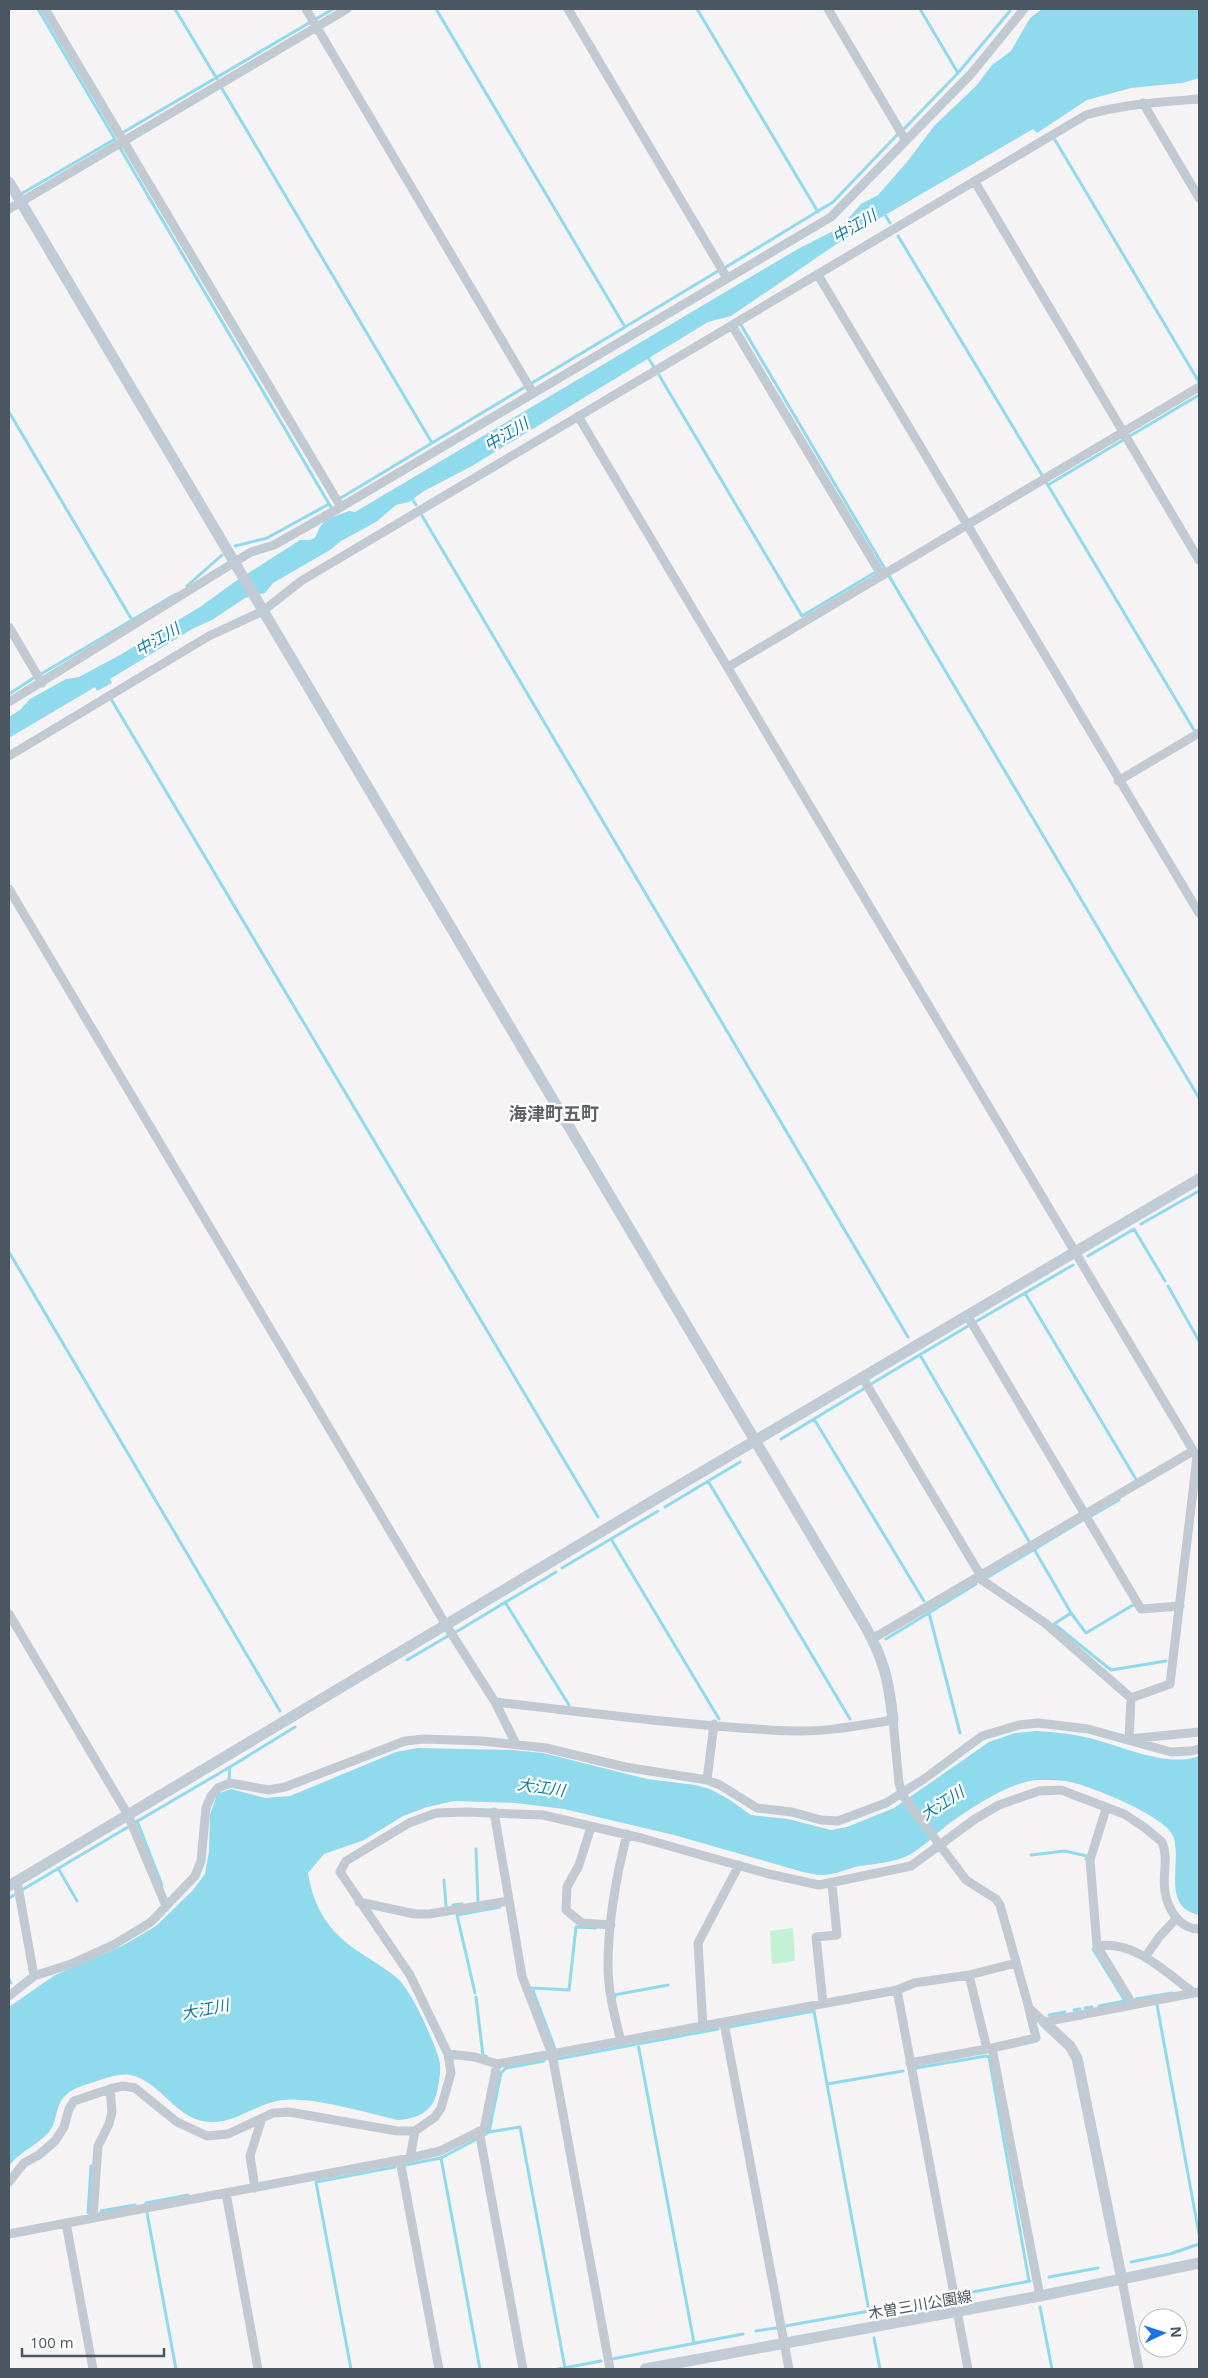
<svg xmlns="http://www.w3.org/2000/svg" width="1208" height="2378" viewBox="0 0 1208 2378" font-family="'Open Sans','Noto Sans JP',sans-serif">
  <rect width="100%" height="100%" fill="#f5f3f3"/>
  <!-- green -->
  <path fill="#c3f1d5" d="M793,1928L795,1961L772,1964L770,1931Z"/>
  <!-- water -->
  <path fill="#90daee" d="M1042,9H1199V78L1182,83L1131,88L1087,100L1037,133L1033,129L844,239L731,316L708,322L472,466L424,491L409,502L396,505L376,522L341,541L330,550L273,583L265,593L245,598L212,620L194,628L110,679L112,683L97,691L95,687L9,738V717L20,710L30,699L66,679L79,677L120,655L200,607L233,583L300,540C322,541 313,534 323,523C329,517 342,514 349,511L355,512L796,250L841,227L861,204L878,195L907,162L934,126L976,86L992,65L1011,51L1030,18Z
    M1036,1731C1055,1732 1074,1734 1093,1739C1124,1747 1168,1768 1199,1756V1915C1160,1907 1183,1862 1173,1836C1166,1817 1099,1790 1078,1784C1067,1780 1052,1780 1041,1780C1013,1779 968,1810 946,1826C936,1834 927,1843 917,1850C900,1863 876,1863 855,1867C845,1870 833,1875 822,1875C816,1875 810,1873 803,1872L674,1835L564,1809L516,1803L454,1801L427,1807L403,1816L364,1840L324,1854L308,1873C311,1894 319,1914 334,1931C352,1951 377,1961 397,1978C412,1991 433,2039 439,2059C442,2070 439,2081 437,2092C433,2112 416,2119 398,2120C368,2113 310,2096 282,2100C258,2103 239,2121 214,2122C177,2124 161,2080 130,2075C119,2073 107,2078 97,2081C86,2085 74,2087 66,2095C55,2104 58,2121 49,2132C37,2146 20,2151 9,2166V2007L55,1975L122,1946L156,1926L193,1890L205,1874L209,1851L210,1815L217,1794L231,1789L265,1798L290,1796L396,1752L418,1748L512,1750L543,1753L647,1779L695,1785L710,1789L730,1800L751,1815L788,1819L831,1830L847,1827L894,1808L989,1742L1015,1733Z"/>
  <g fill="none" stroke-linecap="round" stroke-linejoin="round">
    <!-- stream -->
    <path stroke="#90daee" stroke-width="3" d="M38,9L116,141
      M175,9L217,79
      M436,9L625,327
      M697,9L818,212
      M920,9L958,73
      M316,19L333,9
      M221,87L432,443
      M903,130L958,73L1010,11
      M122,133L309,23
      M1055,140L1199,382
      M120,148L332,509
      M21,194L115,139
      M884,213L890,223
      M898,236L1042,475
      M726,267L833,202L897,135
      M741,325L885,569
      M647,356L654,367
      M659,375L802,616L874,573
      M532,383L718,271
      M9,412L132,620
      M1130,436L1199,395
      M1046,482L1194,730
      M1048,485L1123,440
      M411,497L416,505
      M339,499L525,387
      M421,514L908,1337
      M235,546L267,538L329,504
      M889,576L1199,1098
      M187,586L222,555
      M41,674L176,594
      M9,694L35,677
      M111,699L598,1517
      M1141,1224L1199,1191
      M9,1252L280,1711
      M1088,1256L1134,1229L1165,1281
      M1168,1286L1199,1341
      M1025,1293L1137,1481
      M977,1321L1073,1265
      M920,1355L1030,1543
      M871,1384L968,1326
      M814,1419L924,1601
      M781,1439L865,1388
      M708,1481L850,1719
      M665,1507L740,1462
      M1091,1516L1119,1500
      M611,1539L719,1719
      M1034,1549L1071,1613L1086,1633L1133,1605
      M562,1568L658,1511
      M988,1577L1083,1520
      M505,1602L569,1705
      M929,1613L960,1733
      M1071,1613L1054,1624L1111,1670L1166,1661
      M456,1632L556,1572
      M886,1639L976,1584
      M407,1660L448,1636
      M229,1779L230,1767L295,1727
      M137,1821L162,1885
      M136,1822L230,1767
      M476,1849L478,1902
      M1031,1855L1065,1851L1087,1856L1086,1859
      M58,1868L77,1901
      M444,1880L446,1906
      M22,1890L128,1827
      M9,1898L14,1895
      M453,1905L462,1904
      M1093,1949L1125,2001L1099,2006
      M9,1979L11,1983
      M475,1993L457,1915L500,1907
      M476,1997L483,2056H486
      M615,1997L614,1995L668,1985
      M1136,1999L1172,1993
      M1157,2005L1199,2234
      M1085,2008L1092,2007
      M1074,2010L1080,2009
      M1049,2015L1065,2012
      M729,2027L814,2011L827,2084L903,2071
      M638,2044L694,2343
      M555,2049L532,1988L569,1990L576,1927L596,1928
      M557,2059L718,2029
      M916,2068L986,2056L989,2057L1029,2281
      M827,2084L869,2311
      M489,2132L520,2127L565,2368
      M484,2135L489,2132L501,2073L506,2068L544,2061
      M441,2158L480,2369
      M405,2165L441,2158L475,2140
      M146,2203L188,2195
      M101,2211L135,2205
      M88,2213L91,2166
      M147,2213L176,2369
      M1131,2262L1170,2254L1199,2244
      M1049,2277L1098,2268
      M957,2295L1030,2281
      M1040,2307L1052,2369
      M785,2326L948,2297
      M756,2331L776,2328
      M874,2338L880,2369
      M612,2359L743,2334
      M351,2369L316,2182L395,2167
      M558,2369L601,2361"/>
    <!-- street -->
    <path stroke="#c1cad2" stroke-width="9" d="M45,9L341,507
      M306,9L533,393
      M568,9L727,278
      M828,9L906,141
      M1143,103L1199,198
      M975,182L1199,560
      M9,209L347,9
      M818,275L1199,913
      M733,327L882,576
      M578,416L1197,1457L1170,1684L1131,1698
      M9,627L42,683
      M728,667L1199,387
      M9,702L251,552L274,545L341,507L831,217L971,74L1024,9
      M9,756L209,636L263,611L301,581L1086,115C1123,104 1161,102 1199,99
      M1118,781L1199,733
      M9,889L446,1625L495,1702L516,1744
      M967,1315L1141,1609L1180,1606
      M862,1377L981,1576
      M979,1578L1045,1623L1131,1698
      M9,1614L128,1815L166,1906
      M872,1639L1193,1451
      M1131,1698L1129,1739L1199,1732
      M495,1702C594,1713 694,1727 794,1731C827,1732 861,1725 893,1720L899,1783L903,1796L966,1880L996,1899L1000,1905L1029,2008L1044,2022L1199,1992
      M707,1780L714,1724
      M1106,1809L1090,1860L1097,1946L1133,2005
      M494,1812L522,1976L552,2054L610,2369
      M591,1827L579,1865L567,1887L566,1910L582,1923L611,1925
      M17,1881L34,1976
      M359,1902L415,1914H429L509,1901
      M1097,1946C1135,1940 1165,1972 1194,1993
      M1145,1957L1160,1936L1177,1918
      M969,1975L987,2049
      M897,1990L968,2369
      M9,1996L34,1976L71,1964L115,1944L151,1922L195,1876L201,1861L206,1808L211,1796L218,1788L230,1783L269,1790L285,1787L405,1741L424,1739L482,1741L546,1748L625,1767L707,1780L720,1785L757,1808L792,1812L821,1820L838,1821L886,1803L924,1779L982,1736L1019,1725L1038,1723L1088,1729L1171,1752L1191,1751L1199,1749
      M823,2003L816,1937L837,1935L832,1884
      M1029,2009L1036,2038L992,2048L1040,2296
      M724,2023L789,2369
      M703,2027L698,1943L739,1865
      M621,2042C615,2017 608,1992 608,1966C608,1922 616,1877 627,1834
      M448,2054L475,2057L497,2064
      M910,2063L992,2048
      M479,2131L523,2369
      M410,2158L415,2131
      M400,2160L439,2369
      M9,2182L24,2163L39,2155L55,2141L64,2127L69,2109L74,2101L110,2089
      M255,2188L250,2156L262,2118
      M226,2193L258,2369
      M93,2217L98,2146L109,2124L112,2112L110,2089L123,2086L135,2088L177,2122L207,2136L228,2134L273,2113L289,2112L397,2131H415L435,2117L441,2108L451,2073L448,2054L410,1975L340,1872L346,1861L409,1823L436,1813L466,1812L543,1815L641,1838L769,1874L819,1885L911,1866L975,1819L999,1805L1039,1791L1061,1790L1124,1814L1144,1827L1162,1842C1169,1858 1162,1876 1165,1892C1168,1910 1180,1929 1199,1929
      M66,2223L93,2369
      M9,2234L410,2158L440,2151L484,2129L497,2064L897,1990L914,1983L969,1975L1016,1963
      M1122,2280L1139,2369"/>
    <!-- secondary -->
    <path stroke="#c1cbd6" stroke-width="11" d="M9,182L865,1626C884,1659 889,1682 893,1720
      M9,1886L656,1499L1199,1179
      M1044,2022L1070,2046L1077,2058L1122,2280
      M645,2369L1040,2296L1199,2263"/>
  </g>
  <g text-anchor="middle" dominant-baseline="central" stroke-width="4.5" stroke-linejoin="round" paint-order="stroke">
    <!-- street labels -->
    <g font-size="15" fill="#4a5661" stroke="#fff">
      <text transform="translate(920 2304) rotate(-10)">木曽三川公園線</text>
    </g>
    <!-- water labels -->
    <g font-size="16" font-style="italic" fill="#0c7c9b" stroke="#fff">
      <text transform="translate(854 226) rotate(-31)">中江川</text>
      <text transform="translate(506 434) rotate(-31)">中江川</text>
      <text transform="translate(157 639) rotate(-30)">中江川</text>
      <text transform="translate(541 1787) rotate(8)">大江川</text>
      <text transform="translate(942 1803) rotate(-33)">大江川</text>
      <text transform="translate(205 2009) rotate(-11)">大江川</text>
    </g>
    <!-- quarter labels -->
    <g font-size="18" font-weight="bold" fill="#5f6368" stroke="#fff">
      <text x="554" y="1113">海津町五町</text>
    </g>
  </g>
  <!-- border -->
  <rect width="1208" height="2378" fill="none" stroke="#4a5661" stroke-width="20"/>
  <!-- north arrow -->
  <g transform="translate(1163 2333) rotate(86)"><circle r="24" fill="#ffffff" stroke="#b7bbc0"/>
  <path d="M0-4L9 19L0 12L-9 19Z" fill="#1a73e8"/>
  <text y="-8" font-size="14" font-weight="bold" text-anchor="middle" fill="#4a5661">N</text>
  </g>
  <!-- scale -->
  <path d="M22 2348v8h142v-8" fill="none" stroke="#4a5661" stroke-width="2.5"/>
  <text x="30" y="2348" font-size="15" fill="#4a5661" stroke="#ffffff" stroke-width="4" paint-order="stroke">100 m</text>
</svg>
